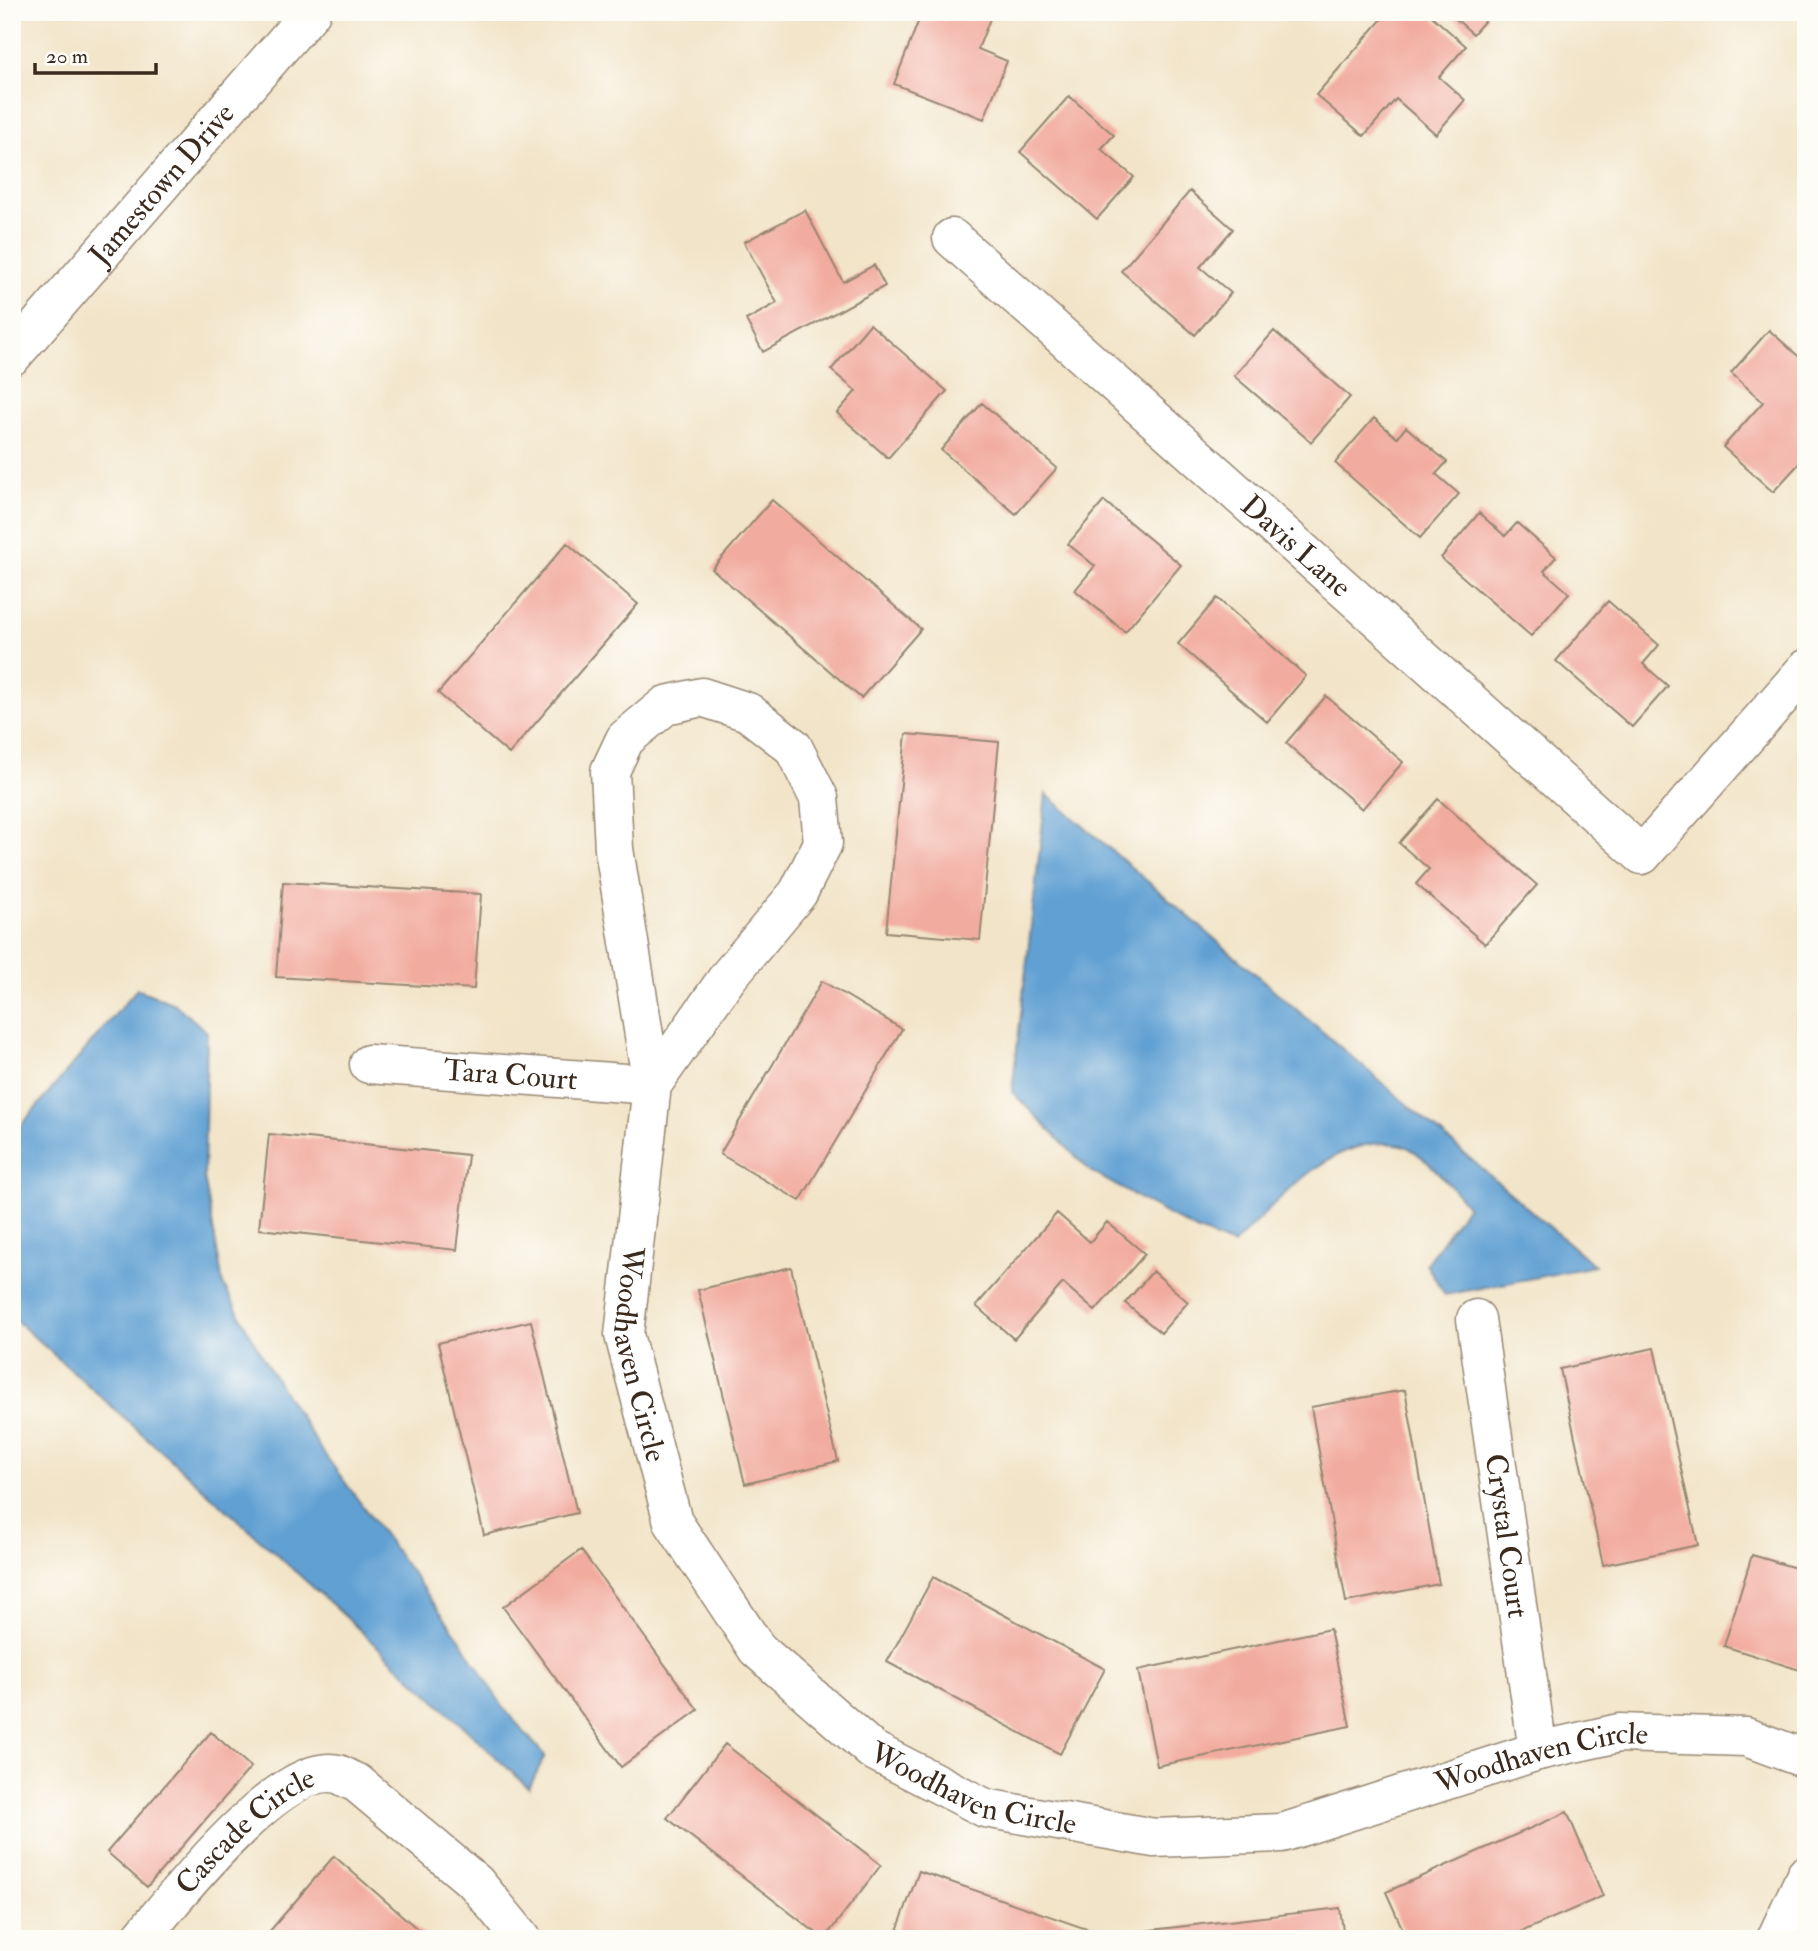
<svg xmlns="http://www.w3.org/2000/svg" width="1818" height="1951" viewBox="0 0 1818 1951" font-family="'IM FELL Double Pica',serif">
  <rect width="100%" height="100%" fill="#fdfcf7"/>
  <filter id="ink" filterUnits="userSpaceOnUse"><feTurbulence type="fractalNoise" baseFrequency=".0143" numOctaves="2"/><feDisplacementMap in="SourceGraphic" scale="14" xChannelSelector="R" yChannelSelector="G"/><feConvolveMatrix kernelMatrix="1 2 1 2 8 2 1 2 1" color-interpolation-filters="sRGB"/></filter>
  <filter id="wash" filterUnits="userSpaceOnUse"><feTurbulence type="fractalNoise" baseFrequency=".00686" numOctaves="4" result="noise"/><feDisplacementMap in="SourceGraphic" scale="28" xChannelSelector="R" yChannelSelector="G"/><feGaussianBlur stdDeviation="1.57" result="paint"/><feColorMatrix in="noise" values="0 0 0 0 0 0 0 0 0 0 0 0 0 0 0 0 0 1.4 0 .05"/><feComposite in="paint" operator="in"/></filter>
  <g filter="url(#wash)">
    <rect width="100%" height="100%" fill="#f2e4c8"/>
    <!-- water -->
    <path fill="#60a0d3" stroke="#4e6578" stroke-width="2" d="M1046,794L1595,1266L1445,1295L1426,1264L1467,1206C1455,1190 1420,1149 1401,1145C1332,1131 1277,1203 1233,1245L1196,1230L1090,1171L1012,1092Z
      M137,989L175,1004L207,1032L204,1177L223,1284L267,1365L320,1448L458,1636L505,1710L545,1756L529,1788L336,1608L12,1317V1136Z"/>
    <g id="blocks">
      <!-- building -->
      <path fill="#f2ab9f" d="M922,12H981L991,16L978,49L1007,61L984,119L894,84Z
        M1388,12H1427L1466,46L1439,77L1465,100L1436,134L1396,99L1364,136L1316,95Z
        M1448,12H1482L1488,17L1473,34Z
        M1069,96L1114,135L1101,149L1134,177L1097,219L1020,152Z
        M1190,191L1233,229L1200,267L1231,293L1195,335L1121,271Z
        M805,210L843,282L874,265L885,286L763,352L746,320L777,303L744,242Z
        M870,324L947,391L888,458L837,413L856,391L831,370Z
        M1769,330L1806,363V456L1773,492L1723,447L1763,402L1731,373Z
        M1274,331L1350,397L1311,442L1234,376Z
        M982,403L1057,468L1016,514L941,450Z
        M1374,418L1397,438L1406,427L1447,462L1436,474L1459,494L1420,538L1335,463Z
        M772,500L921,629L861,698L712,569Z
        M1104,501L1181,565L1125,632L1075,590L1095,566L1068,544Z
        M1479,513L1505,536L1517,523L1556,557L1544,571L1569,593L1531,636L1441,558Z
        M567,543L638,604L509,754L438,693Z
        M1217,598L1306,676L1267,722L1178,644Z
        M1608,601L1659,645L1643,664L1668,686L1632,727L1556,661Z
        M1326,696L1403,762L1362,809L1286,743Z
        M906,734L999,742L980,940L886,932Z
        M1438,799L1537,885L1485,944L1416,884L1429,869L1399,843Z
        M283,882L481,894L474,989L276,977Z
        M822,981L902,1029L800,1201L720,1154Z
        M269,1134L468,1155L457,1250L259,1229Z
        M1057,1213L1090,1242L1107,1222L1145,1254L1095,1311L1063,1283L1014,1339L976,1306Z
        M791,1267L838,1461L745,1484L698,1290Z
        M1153,1271L1188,1302L1161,1333L1125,1303Z
        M531,1321L577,1513L484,1535L438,1343Z
        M1654,1348L1698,1545L1603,1565L1560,1369Z
        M1405,1390L1439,1584L1346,1602L1311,1407Z
        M581,1550L698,1710L621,1767L503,1607Z
        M1752,1555L1806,1571V1672L1724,1646Z
        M933,1577L1105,1669L1060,1754L887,1662Z
        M1330,1629L1350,1726L1157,1766L1138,1670Z
        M211,1732L251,1767L147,1887L107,1852Z
        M725,1744L881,1865L824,1939L667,1818Z
        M1567,1812L1603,1896L1505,1939H1407L1386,1892Z
        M334,1856L429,1939H263Z
        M919,1871L1107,1936L1106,1939H894Z
        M1340,1908L1344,1939H1143V1931Z"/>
    </g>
  </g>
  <g filter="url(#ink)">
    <use href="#blocks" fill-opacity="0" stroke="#968773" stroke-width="2"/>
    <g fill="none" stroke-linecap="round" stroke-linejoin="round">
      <defs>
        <g id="minor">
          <path id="s1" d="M952,238L1642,855L1806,669"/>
          <path id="s2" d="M12,356L311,12"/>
          <path id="s3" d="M369,1064L652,1085"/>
          <path id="s4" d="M652,1085L728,977L798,893L823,843L819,798L793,747L748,712L702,697L666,705L625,739L610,771L614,849L652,1085L624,1335L673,1522L757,1649L872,1750L985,1808L1154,1838L1282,1833L1538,1751L1619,1733L1746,1737L1806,1759"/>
          <path id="s5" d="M1476,1319L1538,1751"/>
          <path id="s6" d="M140,1939C174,1899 281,1760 338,1774C344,1776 351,1781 357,1783L476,1883L522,1939"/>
          <path d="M1776,1939L1806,1875"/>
        </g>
      </defs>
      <!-- minor casing -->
      <use href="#minor" stroke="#968773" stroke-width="41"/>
      <!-- minor -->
      <use href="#minor" stroke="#fff" stroke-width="38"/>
    </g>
  </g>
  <g text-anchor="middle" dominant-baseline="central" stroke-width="5" stroke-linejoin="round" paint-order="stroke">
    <!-- street labels -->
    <g font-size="30" fill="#3b2a1e" stroke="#fdfcf7">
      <text stroke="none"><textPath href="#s2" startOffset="228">Jamestown Drive</textPath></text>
      <text stroke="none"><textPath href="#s1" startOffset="462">Davis Lane</textPath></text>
      <text stroke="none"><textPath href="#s3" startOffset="142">Tara Court</textPath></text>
      <text stroke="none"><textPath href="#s4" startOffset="1220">Woodhaven Circle</textPath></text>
      <text stroke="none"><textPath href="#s5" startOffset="219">Crystal Court</textPath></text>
      <text stroke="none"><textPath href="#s4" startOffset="2396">Woodhaven Circle</textPath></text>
      <text stroke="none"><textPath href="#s4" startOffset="1808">Woodhaven Circle</textPath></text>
      <text stroke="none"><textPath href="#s6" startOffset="152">Cascade Circle</textPath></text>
    </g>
  </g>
  <!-- margin -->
  <rect width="1818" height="1951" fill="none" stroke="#fdfcf7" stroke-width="42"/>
  <!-- scale -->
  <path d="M35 63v10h121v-10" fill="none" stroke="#3b2a1e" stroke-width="3.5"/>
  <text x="46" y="63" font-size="21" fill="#3b2a1e" stroke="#fdfcf7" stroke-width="5" paint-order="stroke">20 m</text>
</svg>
